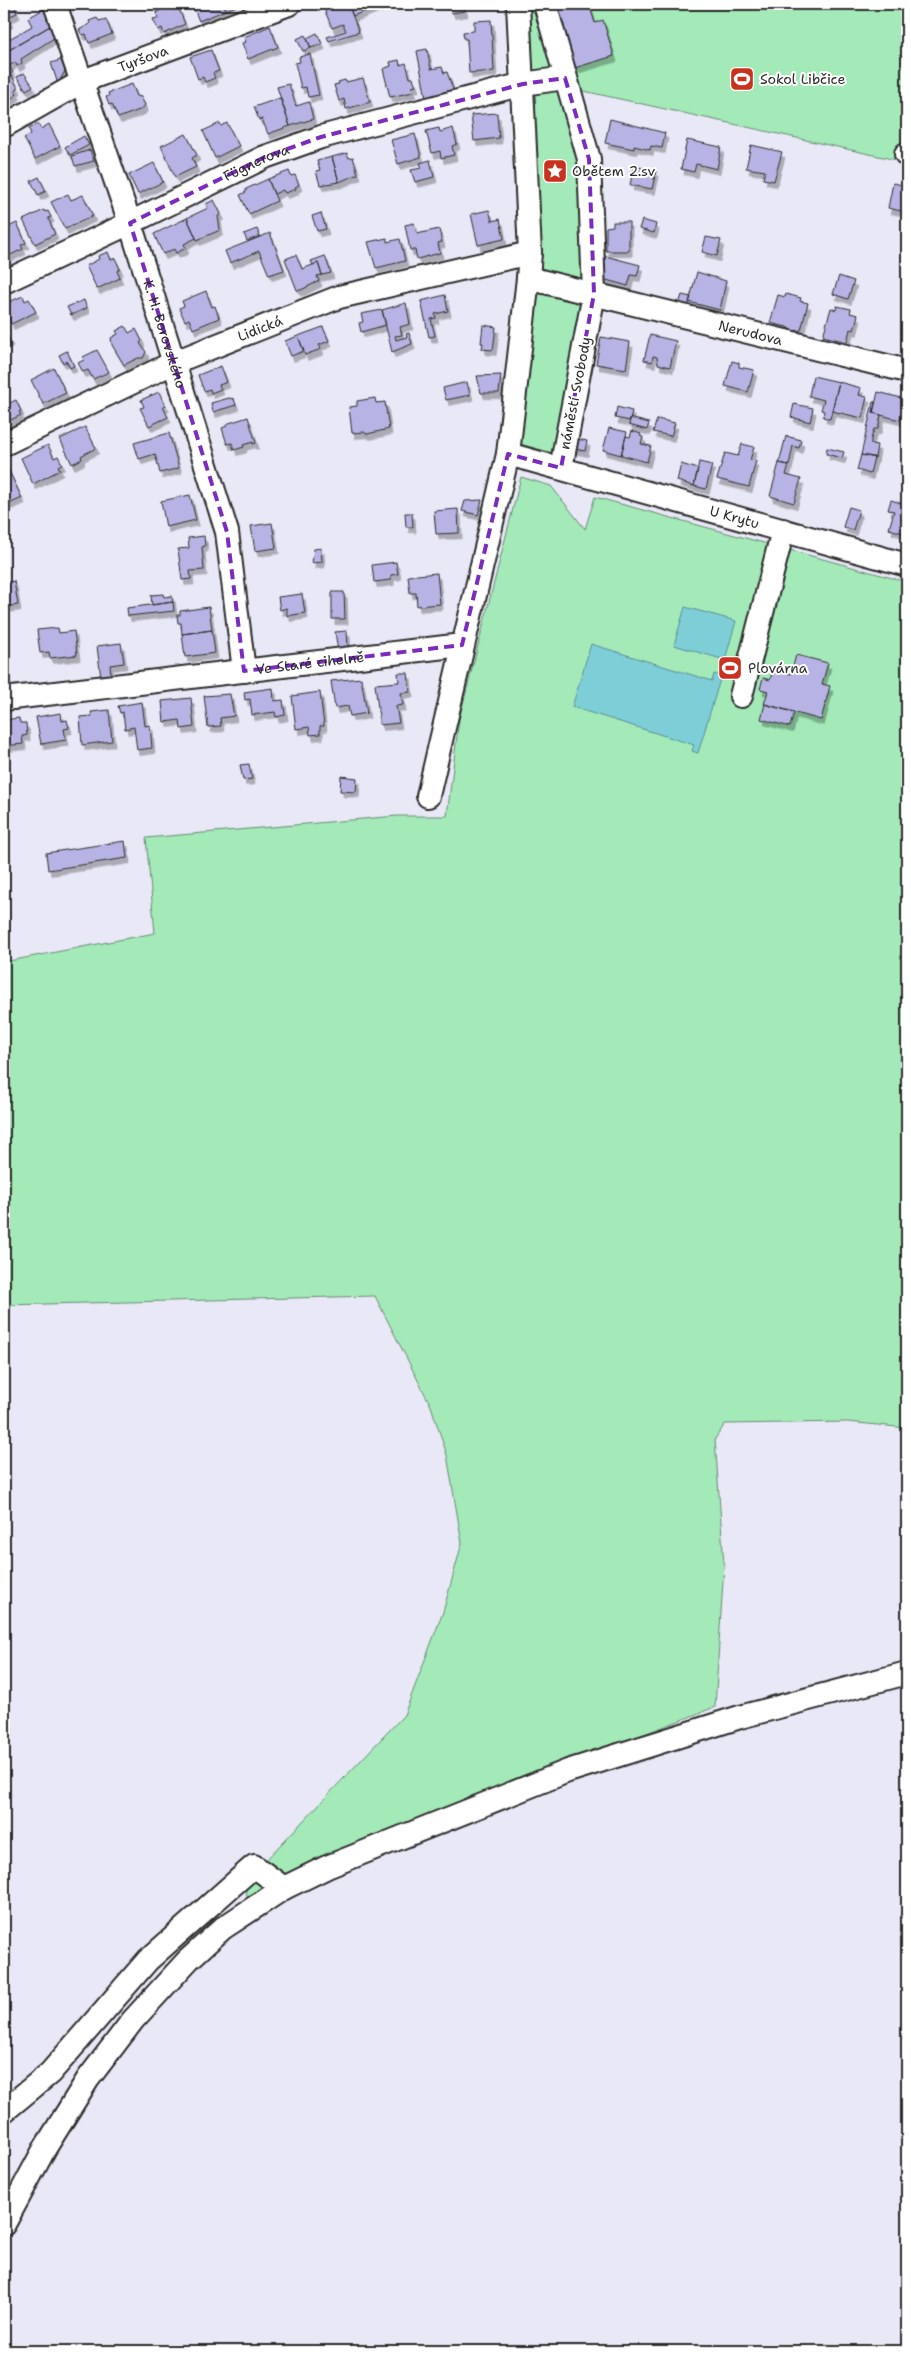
<svg xmlns="http://www.w3.org/2000/svg" width="911" height="2355" viewBox="0 0 911 2355" font-family="'Shantell Sans',sans-serif">
  <defs>
    <filter id="shadow"><feDropShadow dx="3" dy="5.5" stdDeviation="0" flood-color="#0004"/></filter>
  </defs>
  <rect width="100%" height="100%" fill="#e9e8f7"/>
  <filter id="ink" filterUnits="userSpaceOnUse"><feTurbulence type="fractalNoise" baseFrequency=".02" numOctaves="2"/><feDisplacementMap in="SourceGraphic" scale="10" xChannelSelector="R" yChannelSelector="G"/><feConvolveMatrix kernelMatrix="1 2 1 2 8 2 1 2 1" color-interpolation-filters="sRGB"/></filter>
  <g filter="url(#ink)">
    <!-- green -->
    <path fill="#a3eab8" stroke="#678a72" d="M527,4H534L566,102L577,164L585,278L556,454L520,444Z
      M552,4H907V143L901,161L579,90Z
      M521,477L551,486L585,529L595,497L907,582V1428L848,1422L725,1424L715,1439L724,1565L715,1707L356,1844L247,1896L244,1883L404,1715L443,1612L462,1543L447,1455L431,1406L375,1296L4,1305V962L155,933L146,838L397,816H447L459,720Z"/>
    <!-- water -->
    <path fill="#7eced8" stroke="#5d8d93" d="M685,607L736,621L725,660L674,645Z
      M591,644L712,681L714,674L721,676L698,753L692,751L694,745L572,707Z"/>
    <!-- building -->
    <path fill="#b7b4e5" stroke="#2b2b2b" filter="url(#shadow)" d="M4,4H14L17,13L8,17L10,22L4,25Z
      M192,4H224L226,10L199,21Z
      M224,4H242L226,10Z
      M329,4H348L359,32L329,41L327,37L346,31L343,24L332,28L323,6Z
      M348,4H373L375,7L353,16Z
      M449,4H463L465,11L452,13Z
      M552,4H589L595,23L603,20L614,56L571,69Z
      M175,5L177,10L179,9L185,24L164,34L162,28L158,30L153,19L158,18L156,12Z
      M44,9L50,26L4,53V50L7,48L4,42L32,26L28,18Z
      M97,18L99,21L106,19L112,34L89,43L86,34L82,35L79,30L90,24L89,21Z
      M491,20L494,71L469,73L467,39H464L463,32L474,31V21Z
      M50,26L54,38L21,59L22,63L17,66L15,62L9,66L13,72L9,75L4,66V53Z
      M270,26L278,47L248,59L242,43L246,42L244,37Z
      M317,33L322,44L311,48L307,38Z
      M305,35L311,48L303,51L297,39Z
      M427,49L431,69L442,67L444,73L447,72L453,89L426,98L417,51Z
      M211,50L219,71L213,73L215,78L205,82L203,77L198,79L190,57Z
      M310,54L319,95L308,97L306,87L301,88L295,63L300,62L299,57Z
      M61,60L65,71L58,84L51,63Z
      M399,60L400,65L406,63L410,78H413L416,86L412,87L413,92L390,97L383,69L391,66L390,62Z
      M4,66L9,75L4,78Z
      M24,73L33,86L26,90L17,77Z
      M12,76L18,88L15,90L17,94L4,104V80Z
      M363,78L370,102L346,109L344,99L339,101L334,85L339,84L338,82L345,80L346,82Z
      M132,84L137,96L141,97L145,105L142,109L118,118L112,104L109,105L106,97L109,96L108,93Z
      M289,84L296,106L309,102L313,119L290,126L277,87Z
      M280,98L290,126L268,134L262,119L259,120L254,107Z
      M497,113L499,138L474,141L471,115Z
      M610,119L665,133L662,148L651,146L650,150L634,146V149L605,143Z
      M220,123L221,126L227,123L239,146L215,158L203,131Z
      M38,124L41,129L49,124L60,146L35,159L24,138L31,134L29,129Z
      M439,128L440,132L453,128L457,144L452,146L454,155L441,158L440,151L432,153L426,131Z
      M186,134L197,155L192,158L196,167L175,177L161,146Z
      M415,134L421,157L398,164L391,140Z
      M84,136L89,145L70,155L65,147Z
      M687,140L721,147L717,169L696,164L694,172L681,169Z
      M751,145L782,152L774,181L763,179L765,171L746,168Z
      M90,150L94,161L75,166L72,156Z
      M347,153L349,158L353,157L358,174L339,182L332,157Z
      M332,157L339,182L320,185L316,171L320,170L317,161Z
      M430,160L434,177L415,182L411,170L422,168L420,163Z
      M154,163L163,182L138,194L129,175Z
      M634,166L656,171L652,189L630,185Z
      M289,171L291,176L295,175L299,185L295,187L296,189L285,193L283,190L274,194L268,179Z
      M39,177L46,191L38,195L31,181Z
      M268,179L277,201L249,214L240,195L246,192V189Z
      M893,183L907,186V209L902,208L901,211L888,208Z
      M68,194L71,200L83,195L93,216L65,229L51,202Z
      M214,200L221,214L218,216L220,230L197,240L187,218L208,208L206,204Z
      M44,210L45,212L48,211L51,217L48,218L55,234L35,244L23,220Z
      M489,210L492,221L500,219L504,239L478,245L471,214Z
      M321,213L326,229L317,231L312,216Z
      M187,218L196,238L184,244L186,248L176,253L174,249L163,254L154,234Z
      M642,220L656,224L654,233L639,229Z
      M613,222H629V251H606V227L613,226Z
      M17,223L26,243L21,245L23,249L4,258V229Z
      M414,223L417,234L439,229L442,242L438,243L440,253L417,259L415,250H410L405,225Z
      M257,229L260,236L247,241L244,234Z
      M270,233L284,270L269,275L259,251L230,263L225,251Z
      M706,237L721,240L717,256L702,252Z
      M387,238V242L400,239L405,261L376,268L368,242Z
      M108,252L111,260L115,258L120,269L117,271L120,278L97,289L86,266L99,259L98,256Z
      M296,255L302,269L318,263L322,275L317,276L319,281L301,290H297L285,259Z
      M325,256L331,273L322,275L318,263L313,265L311,261Z
      M605,256L640,265L637,276L631,275L628,286L599,278Z
      M697,272L726,281L720,310L689,302Z
      M839,276L854,281L848,299L833,294Z
      M206,291L212,307L215,306L219,318L193,329L189,319L185,321L179,308L184,306L182,301Z
      M786,294L801,298L800,301L808,303L801,330L792,331L787,327L770,323L778,295L785,297Z
      M445,295L448,311L435,314L436,318L431,319L435,336L429,337L421,301Z
      M682,295L691,297L686,313L677,310Z
      M23,296L25,301L29,299L36,312L11,324L4,304Z
      M84,300L87,308L71,315L67,307Z
      M406,303L410,324L400,327L402,335L395,336L396,340L407,337L406,334L409,333L412,344L392,352L382,310Z
      M837,306L851,309L850,313L858,315L854,330L850,329L847,342L823,336L831,308L836,310Z
      M382,310L386,325L361,332L359,323L363,322L361,314Z
      M483,325L496,327L493,350L482,349L483,343H481Z
      M125,326L129,333L136,329L142,341L140,343L146,352L143,358H138L124,365L112,345L111,338L118,334L116,331Z
      M323,327L329,341L319,345L321,349L305,355L298,336Z
      M4,329L10,341L5,343L4,340Z
      M650,335L676,341L670,367L658,364L657,357L653,356L652,362L644,360Z
      M298,336L304,351L291,356L285,341Z
      M601,337L630,342L626,369L596,364Z
      M97,350L109,372L93,379L88,370L83,372L78,363L84,360L83,357Z
      M67,351L74,366L70,368L66,361L63,363L59,355Z
      M732,361L739,363V367L754,370L748,392L725,386Z
      M221,366L227,382L219,385L221,389L211,393L210,389L204,391L198,375Z
      M54,368L66,393L43,404L31,380Z
      M501,375L499,393H481L477,376Z
      M813,376L839,382L830,419L823,417L824,411L821,410L824,400L809,396Z
      M467,382L470,395L446,400L443,388Z
      M839,382L861,388L859,395L867,397L862,418L832,411Z
      M159,392L166,406L163,407L168,417L149,426L140,408L144,407L141,400Z
      M878,392L905,399L900,420L873,413Z
      M229,398L234,399L236,405L213,412L211,403Z
      M375,398L376,403L385,402L389,429L367,434L364,432L352,433L349,407L357,406V401Z
      M16,400L21,411L19,412L21,415L4,423V406Z
      M873,402H875L873,413L881,415L878,429H874L871,439V444L877,445L875,458L861,455Z
      M794,404L813,408L810,422L791,417Z
      M617,407L632,411L630,421L615,418Z
      M248,417L256,443L253,444V442L243,445L244,447L234,450L232,443L227,444L222,428L227,426L226,424Z
      M630,418L649,423L647,430L629,425Z
      M657,419L675,423L671,436L653,432Z
      M85,427L96,448L81,456L82,459L72,464L60,439Z
      M609,428L627,432L621,455L603,450Z
      M632,431L641,434L640,436L643,437L641,444L651,446L647,462L621,455L626,436L630,437Z
      M169,433L179,468L160,473L155,454L139,459L134,443Z
      M786,436L801,440L799,448L793,446L789,465L779,463Z
      M572,438L587,441L585,451L570,448Z
      M742,444L754,447L750,460L756,461L749,487L717,479L725,453L738,456Z
      M48,445L54,458L58,456L62,464L58,466L60,470L33,484L21,458Z
      M827,448L844,452L842,458L826,454Z
      M861,455L874,457L870,474L857,470Z
      M699,462L712,465L706,489L694,486Z
      M779,463L789,465L786,475L801,479L794,503L770,496Z
      M681,464L698,469L694,486L677,481Z
      M6,465L22,498L9,504L4,493V466Z
      M190,495L196,520L166,527L161,501Z
      M482,500L478,515L462,511L465,501Z
      M891,500L907,505V534L889,529L894,511L888,510Z
      M849,507L859,510L853,530L843,527Z
      M458,509L459,533L436,534L434,511Z
      M405,513H412L413,527H406Z
      M272,523L276,548L255,551L251,526Z
      M204,536L205,546L202,547L204,570L190,571L191,579L182,580L178,549L189,548L188,538Z
      M321,548L322,562L312,563L314,549Z
      M396,562L398,574L391,575V580L374,582L372,565Z
      M437,573L440,604L417,606L416,593H410L408,576Z
      M14,581L18,605L4,607V583Z
      M332,592H344L345,619H332Z
      M163,594L164,597L172,596L173,602L152,605L151,595Z
      M302,594L305,613L287,616V608L280,610L278,597Z
      M173,602L174,611L128,616L127,608Z
      M209,607L212,630L182,634L181,623H178L177,615H180V611Z
      M58,628L59,633L74,631L77,655L50,658L49,652L40,653L37,630Z
      M212,630L215,653L185,657L182,634Z
      M347,631L348,648L338,650L335,632Z
      M121,643L124,663L110,665L111,676L101,678L97,646Z
      M796,655L828,663L822,684L830,686L821,720L764,704L768,691L760,689L763,678L770,680L773,669L791,674Z
      M398,673H408L410,692L401,693L403,705L396,706L399,723L380,725L375,684L399,682Z
      M361,678L367,713L350,716L348,706L335,708L331,681Z
      M273,688L274,701L283,700L285,715L276,717L275,712L252,715L250,699L245,700L244,692Z
      M320,692L324,726H320V734L310,735L309,727L296,729L292,696Z
      M230,694L234,716L220,718L221,726L208,727L204,696Z
      M191,698L194,727L181,729L180,720L164,722L162,701Z
      M142,702L145,726L150,725L152,748L137,750L134,727L125,729L123,712L120,713L118,706Z
      M765,704L794,712L790,727L761,719Z
      M109,710L112,741L82,745L80,717L92,716L91,712Z
      M61,713L62,721L67,720L69,728L64,729L66,740L41,744L36,717Z
      M19,718L20,723H26L27,735L22,736L23,744L4,746V720Z
      M249,764L252,779L243,780L240,765Z
      M341,776L357,778L356,792L340,791Z
      M125,841L127,858L48,870L46,853Z"/>
    <g fill="none" stroke-linecap="round" stroke-linejoin="round">
      <defs>
        <g id="minor">
          <path id="s1" d="M55,4L130,223L227,532L244,671"/>
          <path d="M545,4L589,159L594,294L561,468"/>
          <path id="s2" d="M4,126L83,81L289,4"/>
          <path d="M906,154L907,155"/>
          <path id="s3" d="M528,278L907,371"/>
          <path id="s4" d="M4,282L130,223L265,157L321,137L523,84L565,78"/>
          <path id="s5" d="M4,444L175,362L339,297L530,253"/>
          <path id="s6" d="M508,454L907,565"/>
          <path d="M741,696L783,530"/>
          <path id="s7" d="M4,699L462,645"/>
          <path d="M428,796L508,454L528,278L530,253L518,4"/>
          <path d="M4,2111L50,2073L148,1960L254,1866L284,1888"/>
          <path d="M4,2224L45,2148L88,2079L133,2020L188,1960L223,1928L284,1888L327,1867L568,1771L740,1717L907,1673"/>
        </g>
      </defs>
      <!-- minor casing -->
      <use href="#minor" stroke="#2b2b2b" stroke-width="26"/>
      <!-- minor -->
      <use href="#minor" stroke="#fff" stroke-width="22"/>
    </g>
  </g>
  <!-- marked area -->
  <path fill="none" stroke="#7b2cbf" stroke-width="4" stroke-dasharray="10 6" stroke-linejoin="round" d="M565,78L589,159L594,294L561,468L508,454L462,645L244,671L227,532L130,223L265,157L321,137L523,84Z"/>
  <!-- icons -->
  <defs>
    <symbol id="stadium-square" viewBox="-11 -11 22 22"><rect x="-9" y="-9" width="18" height="18" rx="4" fill="#c8321e" stroke="#fff"/><path d="M0-5a6.5 5 0 1 0 0 10a6.5 5 0 1 0 0-10ZM-3.5-1.8h7v3.6h-7Z" fill="#fff"/></symbol>
    <symbol id="sight-square" viewBox="-11 -11 22 22"><rect x="-9" y="-9" width="18" height="18" rx="4" fill="#c8321e" stroke="#fff"/><path d="M0-6L1.8-2.2L6-1.7L2.9 1.2L3.7 5.4L0 3.3L-3.7 5.4L-2.9 1.2L-6-1.7L-1.8-2.2Z" fill="#fff"/></symbol>
  </defs>
  <g fill-rule="evenodd">
    <use href="#stadium-square" x="728" y="65" width="28" height="28"/>
    <use href="#sight-square" x="541" y="157" width="28" height="28"/>
    <use href="#stadium-square" x="716" y="654" width="28" height="28"/>
  </g>
  <g text-anchor="middle" dominant-baseline="central" stroke-width="4" stroke-linejoin="round" paint-order="stroke">
    <!-- street labels -->
    <g font-size="14" fill="#2b2b2b" stroke="#fff">
      <text stroke="none"><textPath href="#s2" startOffset="155">Tyršova</textPath></text>
      <text stroke="none"><textPath href="#s4" startOffset="279">Fügnerova</textPath></text>
      <text stroke="none"><textPath href="#s5" startOffset="281">Lidická</textPath></text>
      <text stroke="none"><textPath href="#s1" startOffset="348">K. H. Borovského</textPath></text>
      <text stroke="none"><textPath href="#s3" startOffset="229">Nerudova</textPath></text>
      <text transform="translate(575 393) rotate(-79)">náměstí Svobody</text>
      <text stroke="none"><textPath href="#s6" startOffset="235">U Krytu</textPath></text>
      <text stroke="none"><textPath href="#s7" startOffset="308">Ve Staré cihelně</textPath></text>
    </g>
    <!-- poi labels -->
    <g font-size="14" fill="#2b2b2b" stroke="#fff" text-anchor="start">
      <text x="760" y="79">Sokol Libčice</text>
      <text x="572" y="171">Obětem 2.sv</text>
      <text x="748" y="668">Plovárna</text>
    </g>
  </g>
  <!-- margin -->
  <rect width="911" height="2355" fill="none" stroke="#fff" stroke-width="20"/>
  <rect x="10" y="10" width="891" height="2335" fill="none" stroke="#2b2b2b" stroke-width="2" filter="url(#ink)"/>
</svg>
